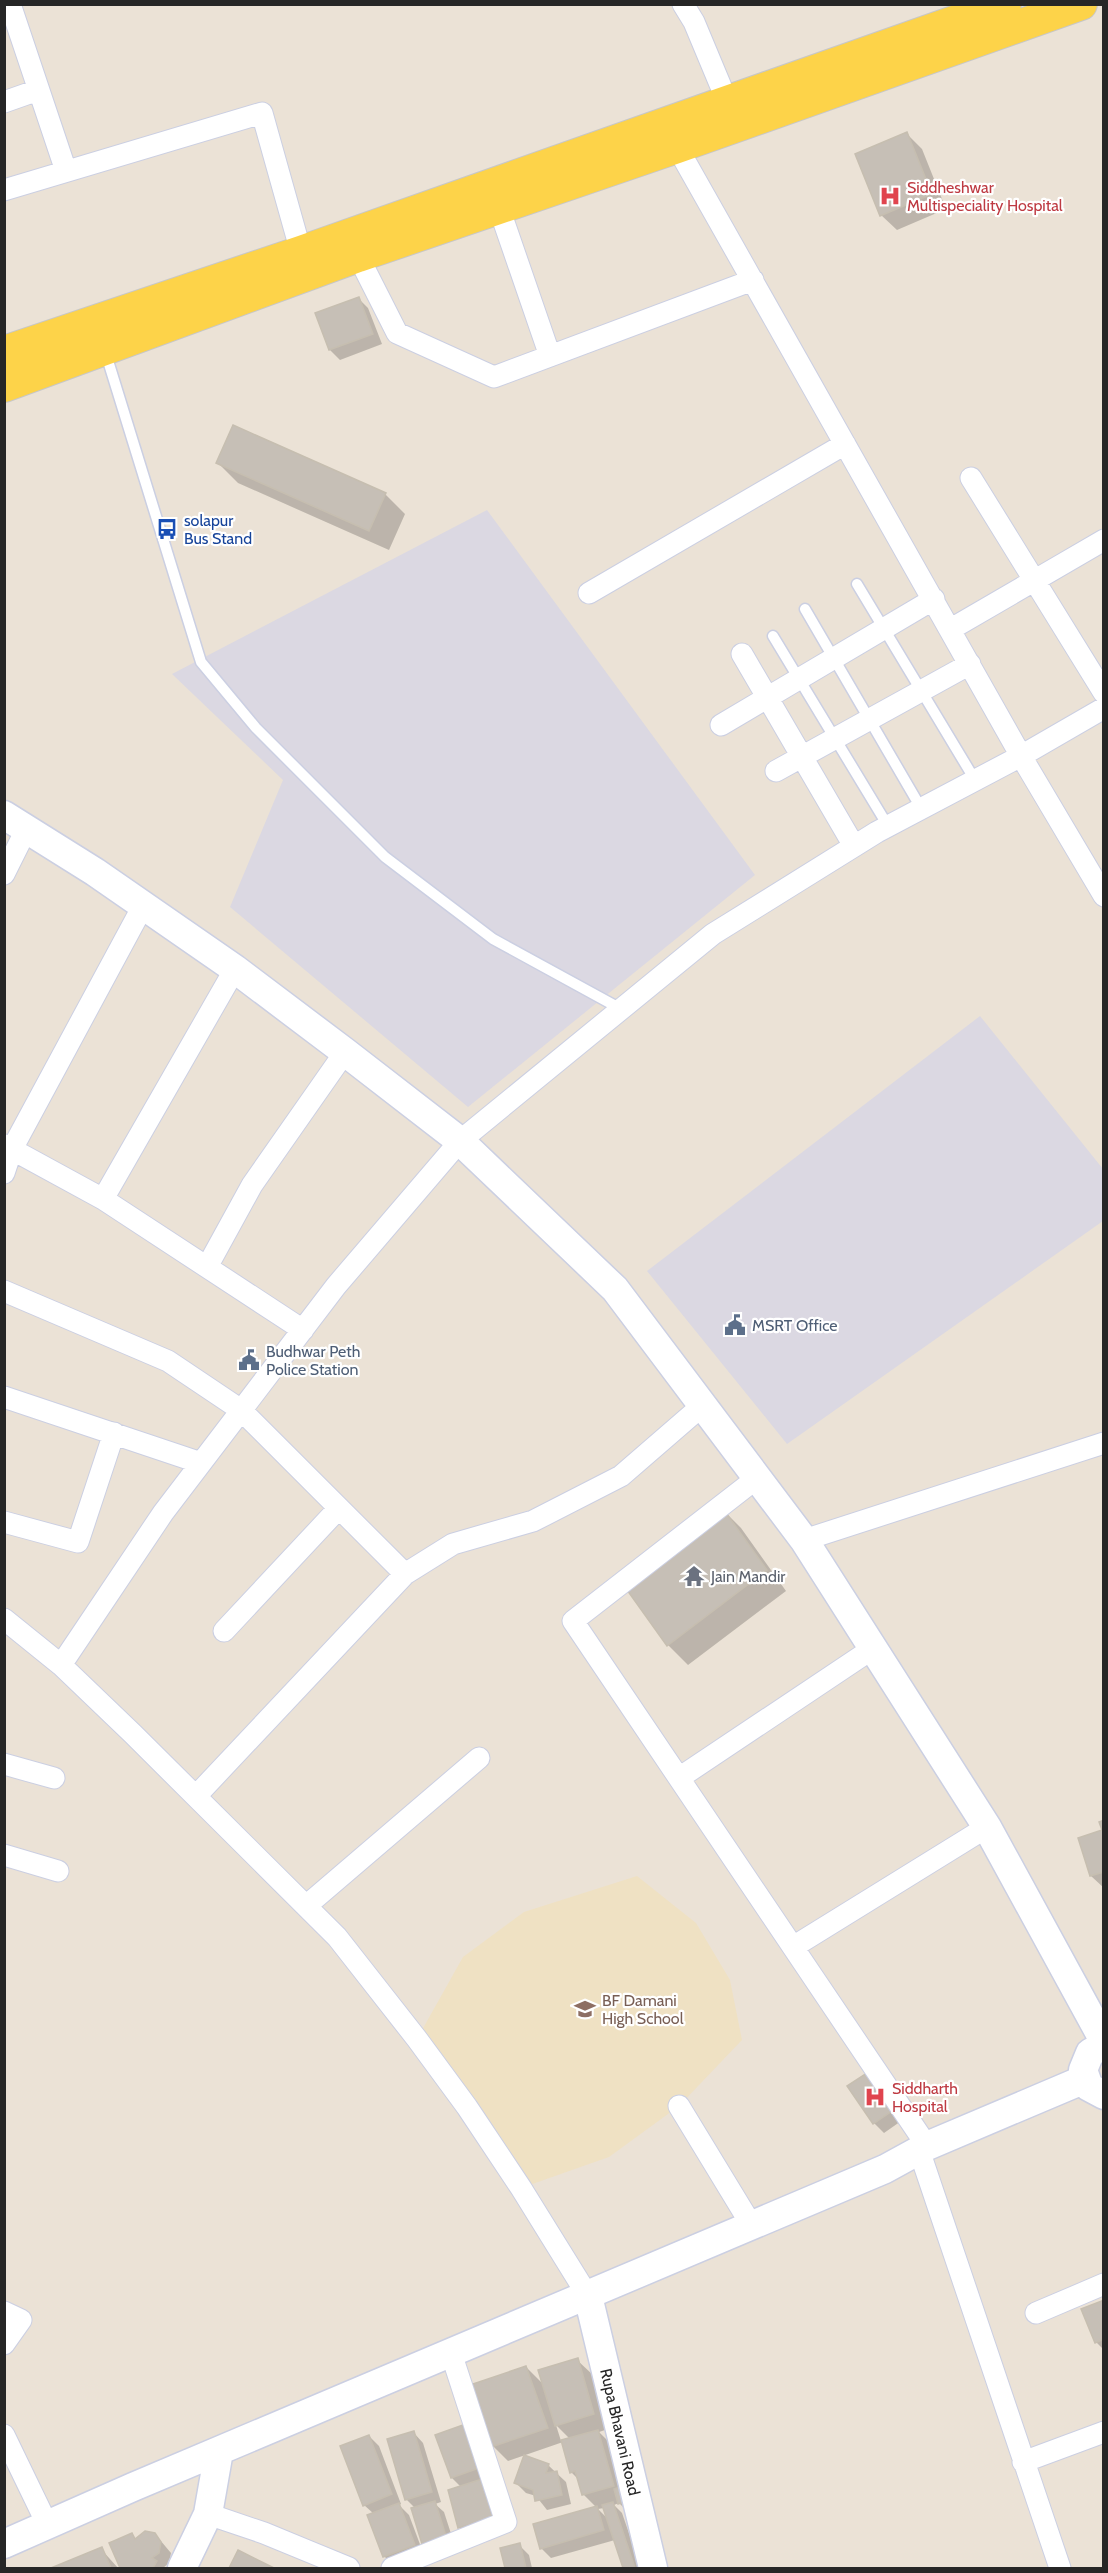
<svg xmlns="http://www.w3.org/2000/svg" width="1108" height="2573" viewBox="0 0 1108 2573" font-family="Cabin,sans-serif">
  <rect width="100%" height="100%" fill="#ebe2d6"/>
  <!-- industrial -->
  <path fill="#dbd8e2" d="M487,510L755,875L468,1107L230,907L283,780L172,674Z
    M980,1016L1103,1169V1221L787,1444L647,1271Z"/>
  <!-- education -->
  <path fill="#efe1c3" d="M637,1876L696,1923L730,1980L742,2040L679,2106L609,2157L521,2188L417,2039L463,1957L524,1912Z"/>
  <!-- shadow -->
  <path fill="#0003" fill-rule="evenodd" d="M907,134L922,149L946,209L897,230L881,215Z
    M358,298L368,308L382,344L340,360L330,350L317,314Z
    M218,463L385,494L405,514L389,550L238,483Z
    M721,1508L741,1528L786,1591L688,1665L668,1645Z
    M1104,1831V1888L1091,1876Z
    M850,2087L904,2119L884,2133L874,2123Z
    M1104,2301V2350L1096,2342Z
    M577,2360L593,2375L608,2429L599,2432L613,2446L631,2506L624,2508L619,2503L614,2505L622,2513L641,2568H625L615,2540L551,2558L541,2548L597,2508L583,2494L579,2480L571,2472L563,2442L508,2461L493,2446L526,2367L544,2385ZM556,2425L570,2439L561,2441ZM604,2508L608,2519L598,2509Z
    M463,2427L473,2437L502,2528L470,2538L460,2528L449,2491L461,2487L452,2478Z
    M414,2433L423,2443L441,2502L435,2504L444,2512L455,2546L433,2553L423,2543L415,2508L406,2499Z
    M369,2436L379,2446L401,2504L399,2505L409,2515L424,2555L394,2566L384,2556L374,2514L364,2505Z
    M548,2465L566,2482L571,2504L547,2510L536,2496L526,2493L516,2483Z
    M132,2534L136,2539L155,2534L171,2553L169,2563L163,2568H122L111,2543Z
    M519,2545L529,2555L532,2568H507L502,2549Z
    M101,2549L118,2568H55Z
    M239,2552L271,2568H231Z"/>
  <!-- building -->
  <path fill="#c6bfb6" stroke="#c6beb0" stroke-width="1.5" d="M907,132L932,194L880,216L855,154Z
    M359,297L373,334L329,350L315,313Z
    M233,425L386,493L369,531L216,463Z
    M721,1506L767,1570L667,1646L622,1583Z
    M1104,1820V1872L1090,1876L1078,1838L1102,1830L1099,1822Z
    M870,2071L895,2109L873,2124L847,2086Z
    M1104,2300V2339L1095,2343L1081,2309Z
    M578,2358L594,2414L555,2426L538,2370Z
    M526,2366L548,2428L491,2447L470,2385Z
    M463,2425L479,2468L451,2478L435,2435Z
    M598,2430L614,2486L582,2495L575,2471L570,2473L561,2440Z
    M414,2431L432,2492L405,2500L387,2439Z
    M369,2435L392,2494L363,2506L340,2446Z
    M524,2455L549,2464L546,2473L557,2471L562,2495L535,2501L533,2490L514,2483Z
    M482,2479L493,2518L458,2528L448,2490Z
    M623,2486L627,2501L618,2504L614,2489Z
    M435,2501L446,2536L422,2544L411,2508Z
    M613,2502L635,2568H623L602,2505Z
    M399,2503L415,2545L383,2557L367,2515Z
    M597,2506L604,2530L540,2549L533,2524Z
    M145,2531L155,2533L161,2542L159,2553L152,2558L157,2561L153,2568H120L109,2543L132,2533L135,2539Z
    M520,2543L526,2568H505L500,2548Z
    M102,2547L111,2568H51Z
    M238,2550L274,2568H229Z"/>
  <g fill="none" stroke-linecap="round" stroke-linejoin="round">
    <defs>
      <path id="lane" d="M105,351L201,662L256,728L385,857L493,939L621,1009
        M857,584L975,780
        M805,609L921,808
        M773,636L888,826"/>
      <path id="street" d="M10,4L66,171
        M683,4L694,22L732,113
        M4,102L38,90
        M672,135L677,147L1021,756L1104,896
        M4,190L262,113L301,252
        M499,208L550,356
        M358,256L397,333L494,377L753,280
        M971,478L1104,693
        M589,593L845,444
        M951,629L1104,540
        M742,654L854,846
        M721,725L934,599
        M776,771L970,664
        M4,874L27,828
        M4,1145L103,1199L303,1330
        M4,1173L12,1149L143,906
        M103,1199L235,969
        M207,1267L252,1185L345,1052
        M4,1291L168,1361L241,1410L405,1574
        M4,1397L201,1463
        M757,1478L573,1621L927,2146
        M4,1522L78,1542L114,1433
        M804,1540L1104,1443
        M4,1619L61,1665L133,1734L337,1937L417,2039L467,2107L521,2188L588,2296
        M224,1631L339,1508
        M61,1665L163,1513L336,1286L460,1141L713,934L877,832L1021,756L1104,708
        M4,1764L54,1778
        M679,1778L872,1649
        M196,1796L405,1574L453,1544L533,1521L621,1476L703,1405
        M4,1855L58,1871
        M306,1906L479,1758
        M793,1947L987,1827
        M679,2106L752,2226
        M919,2150L1060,2568
        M4,2312L21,2320L4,2344
        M1036,2313L1104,2284
        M4,2435L48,2526
        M1023,2462L1104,2432
        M208,2514L264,2533L349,2568
        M392,2568L506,2522L451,2353"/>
      <path id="secondary" d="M4,815L95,872L235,969L345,1052L460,1141L615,1289L804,1540L987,1827L1104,2041
        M1104,2045L1090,2053L1083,2070L1089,2087L1104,2095
        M588,2296L653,2568
        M4,2544L133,2487L885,2169L927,2146L1085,2079
        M182,2568L208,2514L219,2451"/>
      <path id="primary" d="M4,352L301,252L1005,4
        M4,386L358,256L677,147L1081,4"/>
    </defs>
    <!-- lane casing -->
    <use href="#lane" stroke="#cbcfe2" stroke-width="13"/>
    <!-- street casing -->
    <use href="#street" stroke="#cbcfe2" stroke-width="23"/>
    <!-- secondary casing -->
    <use href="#secondary" stroke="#cbcfe2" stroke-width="31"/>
    <!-- primary casing -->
    <use href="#primary" stroke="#c7c7c7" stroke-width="34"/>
    <!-- lane -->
    <use href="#lane" stroke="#fff" stroke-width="10"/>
    <!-- street -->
    <use href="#street" stroke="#fff" stroke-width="21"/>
    <!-- secondary -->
    <use href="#secondary" stroke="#fff" stroke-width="28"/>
    <!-- primary -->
    <use href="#primary" stroke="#fdd349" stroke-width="32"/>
  </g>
  <!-- icons -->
  <defs>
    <symbol id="hospital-bare" viewBox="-9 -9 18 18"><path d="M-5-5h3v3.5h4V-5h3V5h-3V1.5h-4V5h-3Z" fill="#e0444e" stroke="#fff" stroke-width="2.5" paint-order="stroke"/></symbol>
    <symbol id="bus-bare" viewBox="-9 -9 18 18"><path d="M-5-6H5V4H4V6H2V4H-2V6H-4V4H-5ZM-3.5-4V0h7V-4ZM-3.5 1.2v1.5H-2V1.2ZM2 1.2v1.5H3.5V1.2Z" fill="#1a4fb4" stroke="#fff" stroke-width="2.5" paint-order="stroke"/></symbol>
    <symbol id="civic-bare" viewBox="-9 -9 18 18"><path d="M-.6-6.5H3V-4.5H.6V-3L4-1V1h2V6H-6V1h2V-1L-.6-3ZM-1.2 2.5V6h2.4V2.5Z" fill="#5c6f8a" stroke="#fff" stroke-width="2.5" paint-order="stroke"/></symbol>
    <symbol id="temple-bare" viewBox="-9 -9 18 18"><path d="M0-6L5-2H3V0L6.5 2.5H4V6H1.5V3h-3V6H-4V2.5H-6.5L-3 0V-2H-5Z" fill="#6b7280" stroke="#fff" stroke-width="2.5" paint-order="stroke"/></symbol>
    <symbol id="university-bare" viewBox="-9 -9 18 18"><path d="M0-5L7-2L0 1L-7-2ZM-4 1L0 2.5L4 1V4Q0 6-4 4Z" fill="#8d6e63" stroke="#fff" stroke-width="2.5" paint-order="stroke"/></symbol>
  </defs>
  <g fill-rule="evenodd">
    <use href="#hospital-bare" x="875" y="181" width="30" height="30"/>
    <use href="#bus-bare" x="152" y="514" width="30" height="30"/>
    <use href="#civic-bare" x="720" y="1310" width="30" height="30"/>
    <use href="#civic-bare" x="234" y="1345" width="30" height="30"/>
    <use href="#temple-bare" x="679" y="1561" width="30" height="30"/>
    <use href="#university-bare" x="570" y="1994" width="30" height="30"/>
    <use href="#hospital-bare" x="860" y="2082" width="30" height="30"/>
  </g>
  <g text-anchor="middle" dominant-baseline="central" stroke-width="4.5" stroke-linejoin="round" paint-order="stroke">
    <!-- health labels -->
    <g font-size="16" fill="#be3a42" stroke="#fff" text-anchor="start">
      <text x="907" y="187">Siddheshwar<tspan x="907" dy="18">Multispeciality Hospital</tspan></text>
      <text x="892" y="2088">Siddharth<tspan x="892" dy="18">Hospital</tspan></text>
    </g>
    <!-- transit labels -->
    <g font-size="16" fill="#164399" stroke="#fff" text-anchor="start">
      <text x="184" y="520">solapur<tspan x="184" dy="18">Bus Stand</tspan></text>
    </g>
    <!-- service labels -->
    <g font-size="16" fill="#4e5e75" stroke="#fff" text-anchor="start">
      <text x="752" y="1325">MSRT Office</text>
      <text x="266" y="1351">Budhwar Peth<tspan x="266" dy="18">Police Station</tspan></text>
    </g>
    <!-- worship labels -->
    <g font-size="16" fill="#5b616d" stroke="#fff" text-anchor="start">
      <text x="711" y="1576">Jain Mandir</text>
    </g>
    <!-- education labels -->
    <g font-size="16" fill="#785e54" stroke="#fff" text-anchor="start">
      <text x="602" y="2000">BF Damani<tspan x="602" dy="18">High School</tspan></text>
    </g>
    <!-- street labels -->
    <g font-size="16" fill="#262626" stroke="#fff">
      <text transform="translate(620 2432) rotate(77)">Rupa Bhavani Road</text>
    </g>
  </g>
  <!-- border -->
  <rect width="1108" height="2573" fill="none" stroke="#262626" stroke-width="12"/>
</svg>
